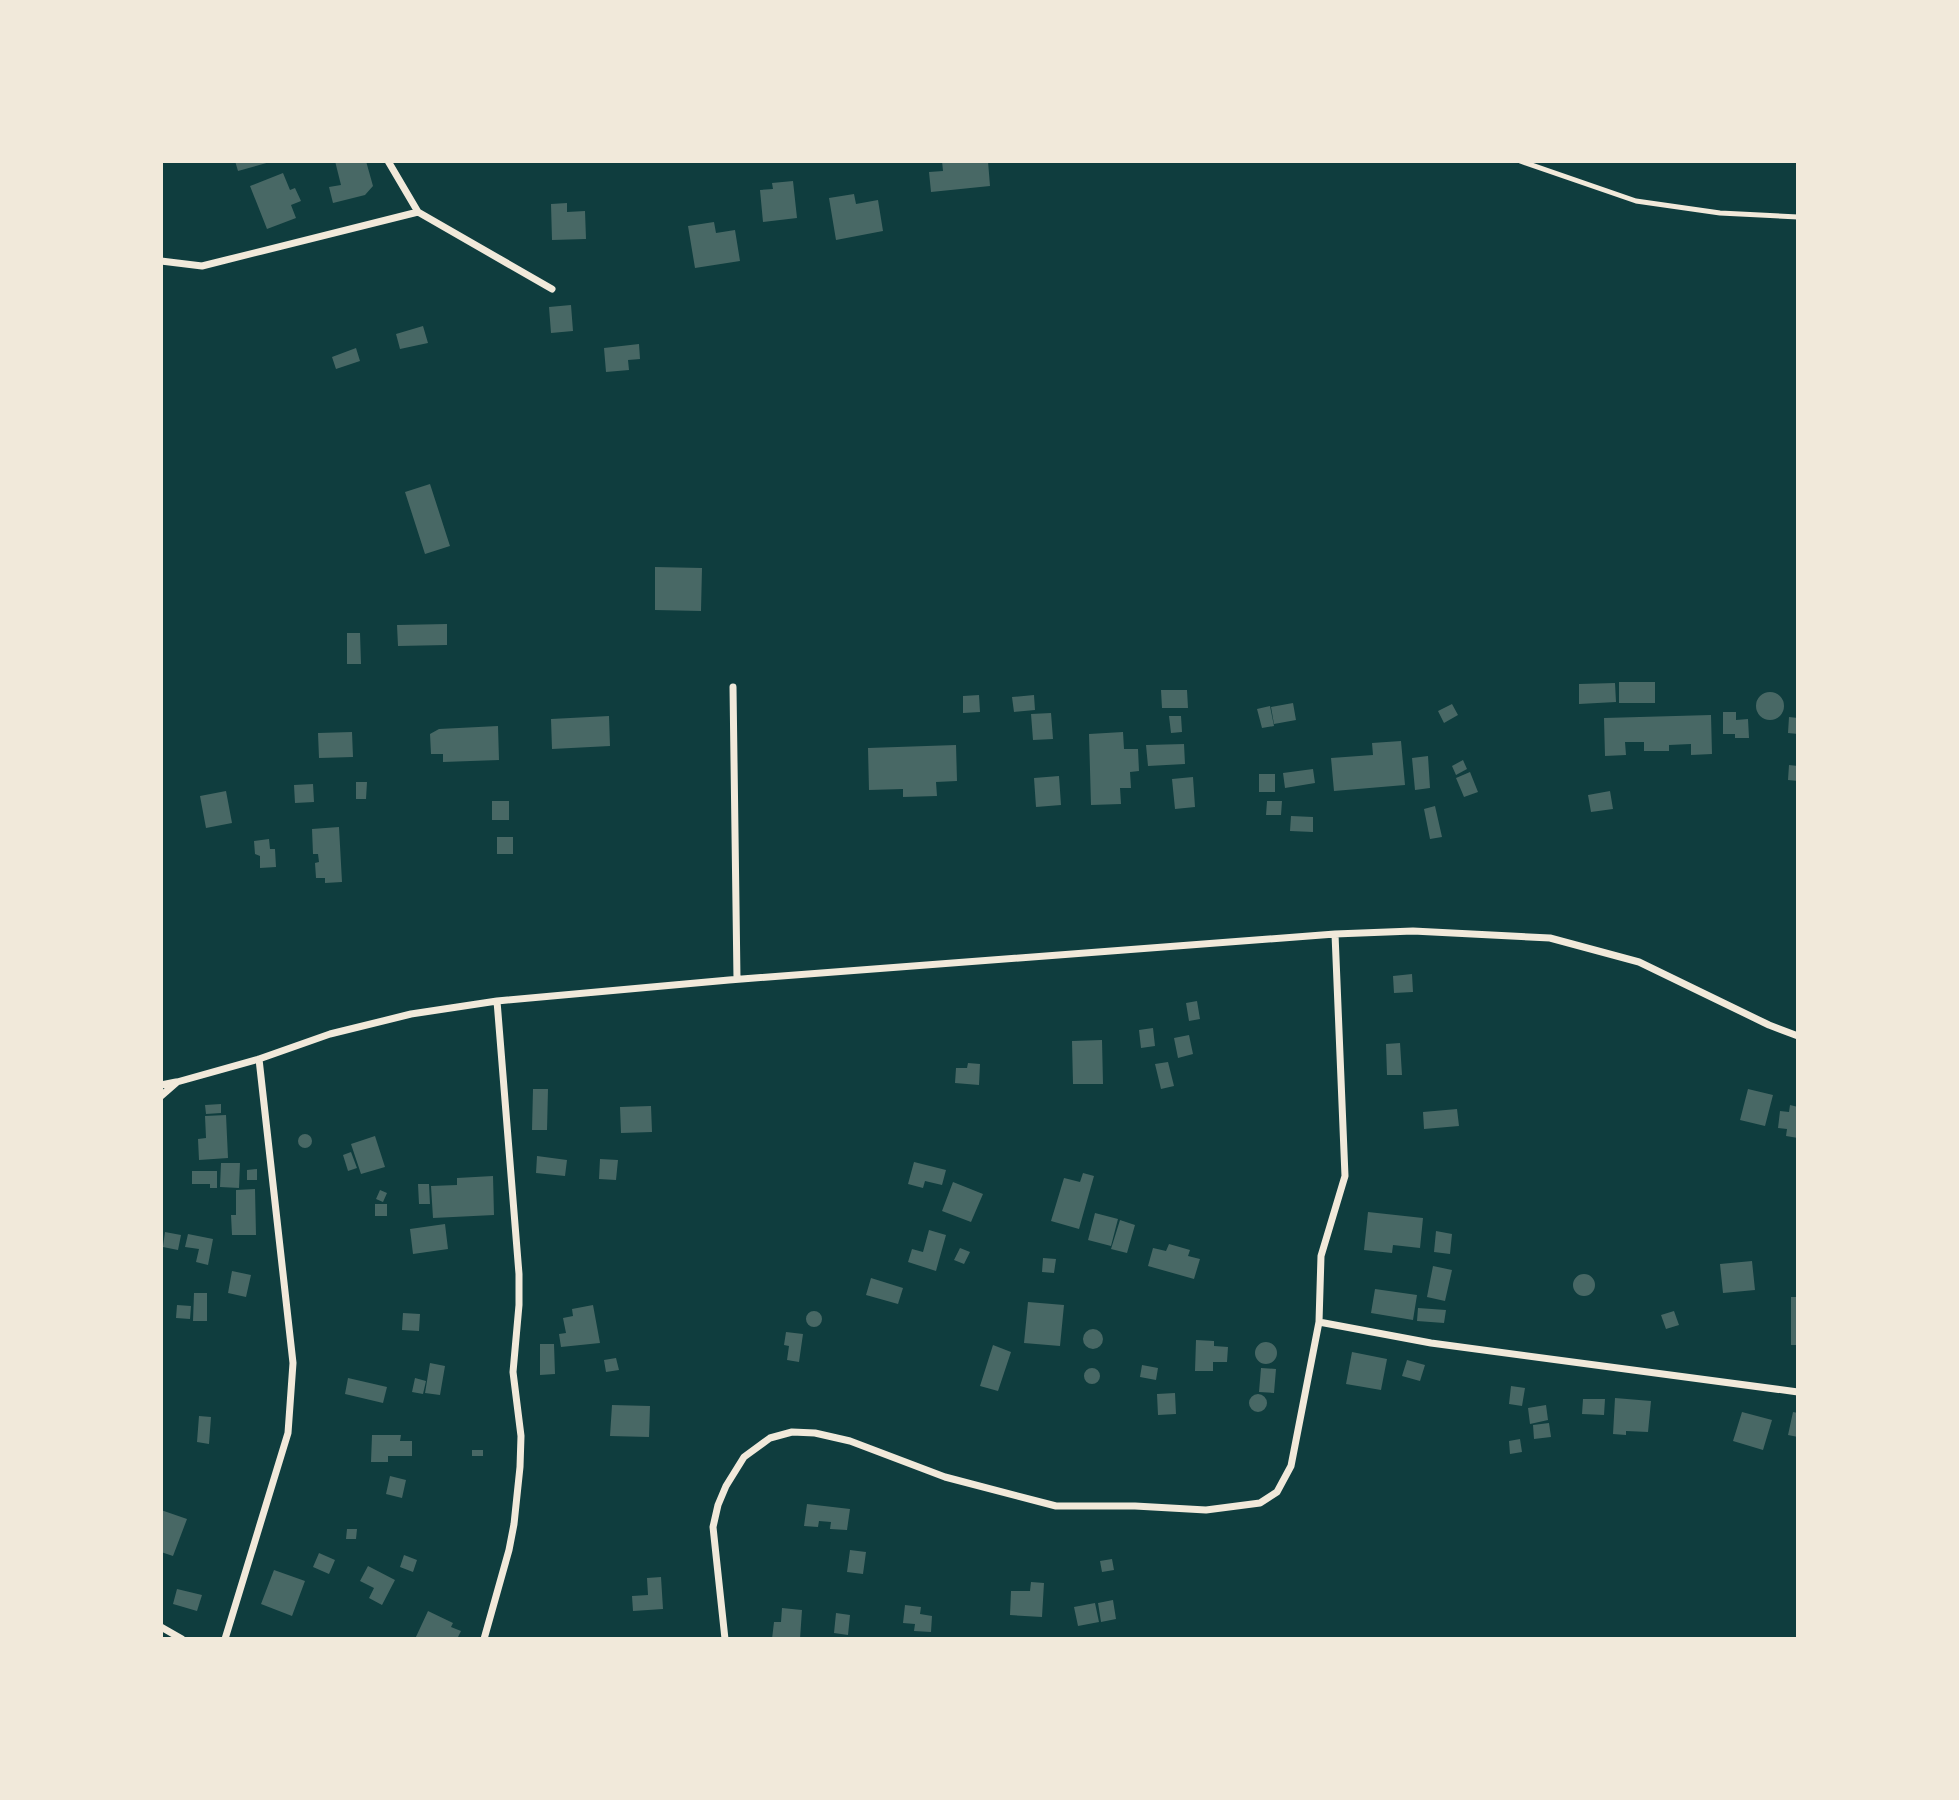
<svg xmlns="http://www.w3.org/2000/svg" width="1959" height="1800" viewBox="0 0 1959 1800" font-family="'Open Sans',sans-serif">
  <rect width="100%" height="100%" fill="#0f3d3e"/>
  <!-- building -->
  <path fill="#486865" d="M235,161H270V162L238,171Z
    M335,161H366L373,186L365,195L333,203L329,187L341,185Z
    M942,161H988L990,186L931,192L929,172L943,171Z
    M283,173L290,190L295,188L301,201L291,205L296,218L267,229L250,186Z
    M793,181L797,218L763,222L760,190L773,189L772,183Z
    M854,194L856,204L878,200L883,231L836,240L829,198Z
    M567,203V212L585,211L586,239L552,240L551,204Z
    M714,222L716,233L735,230L740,261L695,268L688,226Z
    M571,305L573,331L551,333L549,307Z
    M423,326L428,343L400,349L396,334Z
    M639,344L640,359L628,360L629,370L606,372L604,348Z
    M356,348L360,361L336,369L332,357Z
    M430,484L450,546L425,554L405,492Z
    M655,567L702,568L701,611L655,610Z
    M447,624V645L398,646L397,625Z
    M347,633H360L361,664H347Z
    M1619,682H1655V703H1619Z
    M1615,683L1616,702L1579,704V684Z
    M1161,690H1187L1188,708H1162Z
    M1756 706a14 14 0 1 1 28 0a14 14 0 1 1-28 0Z
    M979,695L980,712L963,713V696Z
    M1034,695L1035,710L1014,712L1012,697Z
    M1293,703L1296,720L1274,724L1271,707Z
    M1452,704L1458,715L1444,723L1438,711Z
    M1270,706L1274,726L1262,728L1257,709Z
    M1723,712H1736V720L1748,719L1749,738H1735V734H1723Z
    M1051,713L1053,739L1033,740L1031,714Z
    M1711,715L1712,754L1691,755V744L1669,745V751H1644V742H1625L1626,755L1605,756L1604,718Z
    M609,716L610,746L552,749L551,719Z
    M1169,716H1181L1182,732L1171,733Z
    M1789,717L1798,718V734L1788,733Z
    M498,726L499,760L443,762V754H431L430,734L439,729Z
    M352,732L353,757L319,758L318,733Z
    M1123,732L1124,749H1138L1139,771L1130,772L1131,788H1120L1121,804L1091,805L1089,734Z
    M1401,741L1405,785L1334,791L1331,758L1373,755L1372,743Z
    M1184,744L1185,764L1148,766L1146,745Z
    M956,745L957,781L936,782L937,796L903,797V789L869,790L868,748Z
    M1428,756L1430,788L1415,790L1412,758Z
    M1463,760L1467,769L1456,775L1452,766Z
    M1789,765L1798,766V781L1788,780Z
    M1313,769L1315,783L1285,788L1283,773Z
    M1470,772L1478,792L1464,797L1456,778Z
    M1259,774H1275V792H1259Z
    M1059,776L1061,805L1036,807L1034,778Z
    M1193,777L1195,807L1175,809L1172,779Z
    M356,782H367L366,799H356Z
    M313,784L314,802L295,803L294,785Z
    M226,791L232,823L206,828L200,796Z
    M1610,791L1613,809L1591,812L1588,795Z
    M492,801H509V820H492Z
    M1267,801H1282L1281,815H1266Z
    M1435,806L1442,837L1430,839L1424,809Z
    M1291,816L1313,817V832L1290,831Z
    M339,827L342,882L325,883V878H316L315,863L319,862L318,854H313L312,829Z
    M497,837H513V854H497Z
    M269,839L270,849H275L276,867L260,868V856L255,854L254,841Z
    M1412,974L1413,992L1394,993L1393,976Z
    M1197,1001L1200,1019L1189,1021L1186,1003Z
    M1153,1028L1155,1046L1141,1048L1139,1030Z
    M1189,1035L1193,1054L1178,1058L1174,1038Z
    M1102,1040L1103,1084H1073L1072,1041Z
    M1400,1043L1402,1075H1387L1386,1044Z
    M1168,1062L1174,1086L1161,1089L1155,1064Z
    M968,1063L980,1064L979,1085L955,1083L956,1068H967Z
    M533,1089H548L547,1130H532Z
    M1748,1089L1773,1095L1765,1126L1740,1120Z
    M221,1104V1113L206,1114L205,1105Z
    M1790,1105L1798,1107V1138L1786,1136L1787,1129L1778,1128L1780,1111L1789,1112Z
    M651,1106L652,1132L621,1133L620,1107Z
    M1457,1109L1459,1126L1424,1129L1423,1112Z
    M226,1115L228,1158L199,1160L198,1139L206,1138L205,1116Z
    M298 1141a7 7 0 1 1 14 0a7 7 0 1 1-14 0Z
    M375,1136L385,1167L361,1174L351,1144Z
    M351,1152L357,1168L348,1171L343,1155Z
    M537,1156L567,1160L565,1176L536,1173Z
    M600,1159L618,1160L616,1180L599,1179Z
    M914,1162L946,1170L942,1185L925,1181L923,1188L908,1184Z
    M221,1163H240L239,1188L220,1187Z
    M257,1169V1180H247V1170Z
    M192,1171H217V1188H210V1184H192Z
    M1083,1173L1094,1176L1079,1229L1051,1221L1064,1178L1080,1182Z
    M493,1176L494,1215L433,1218L431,1186L457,1185V1178Z
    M953,1182L983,1194L971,1222L942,1211Z
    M418,1184H429L430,1204H419Z
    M255,1189L256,1235H232L231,1215H236V1190Z
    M380,1190L387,1193L383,1202L376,1199Z
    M375,1204H387V1216H375Z
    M1368,1212L1423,1218L1420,1248L1393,1245L1392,1253L1364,1250Z
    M1095,1213L1118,1219L1111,1246L1088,1240Z
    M1120,1220L1135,1225L1127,1253L1111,1249Z
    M445,1224L448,1249L413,1254L410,1229Z
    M929,1230L946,1235L936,1271L908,1262L912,1249L923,1252Z
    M1436,1231L1452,1234L1450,1254L1434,1252Z
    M165,1232L181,1235L178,1250L163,1247Z
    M188,1234L213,1239L208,1265L196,1262L199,1249L185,1247Z
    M1169,1244L1190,1250L1188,1256L1200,1259L1194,1279L1148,1266L1153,1248L1166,1251Z
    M960,1248L970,1252L964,1264L954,1260Z
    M1043,1258L1056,1259L1054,1273L1042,1272Z
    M1752,1261L1755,1290L1723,1293L1720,1264Z
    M1433,1266L1452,1270L1445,1301L1427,1297Z
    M232,1271L251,1275L246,1297L228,1293Z
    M1573 1285a11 11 0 1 1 22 0a11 11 0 1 1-22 0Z
    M871,1278L903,1288L898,1304L866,1295Z
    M1375,1289L1417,1295L1413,1320L1371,1313Z
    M194,1293H207V1321H193Z
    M1791,1297H1798V1345H1791Z
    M1028,1302L1064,1305L1060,1346L1024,1343Z
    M177,1305L191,1306L190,1319L176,1318Z
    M593,1305L600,1343L561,1347L559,1334L566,1333L563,1318L573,1316L572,1309Z
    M1418,1308L1446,1310L1444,1323L1417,1321Z
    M806 1319a8 8 0 1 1 16 0a8 8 0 1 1-16 0Z
    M1674,1311L1679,1325L1666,1329L1661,1315Z
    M403,1313L420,1314L419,1331L402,1330Z
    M1083 1339a10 10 0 1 1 20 0a10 10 0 1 1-20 0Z
    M786,1332L803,1334L799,1362L787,1360L789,1346L784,1345Z
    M1196,1340L1214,1341V1346L1228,1347L1227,1362H1213V1371H1195Z
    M1255 1353a11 11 0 1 1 22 0a11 11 0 1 1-22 0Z
    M540,1344H554L555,1374L540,1375Z
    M993,1345L1011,1352L998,1391L980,1386Z
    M1352,1352L1387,1359L1381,1390L1346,1384Z
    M616,1358L619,1370L606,1372L604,1360Z
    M1407,1360L1425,1365L1420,1381L1402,1376Z
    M430,1363L445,1366L440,1395L425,1393Z
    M1142,1365L1158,1368L1156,1380L1140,1377Z
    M1084 1376a8 8 0 1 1 16 0a8 8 0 1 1-16 0Z
    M1261,1368L1276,1369L1274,1393L1259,1392Z
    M348,1378L387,1387L383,1403L345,1394Z
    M415,1378L426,1381L423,1394L412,1392Z
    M1511,1386L1525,1388L1522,1406L1509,1404Z
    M1175,1393L1176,1414L1158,1415L1157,1394Z
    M1249 1403a9 9 0 1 1 18 0a9 9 0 1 1-18 0Z
    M1615,1398L1651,1401L1648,1432L1626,1431V1435L1613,1434Z
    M1583,1399H1605L1604,1415L1582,1414Z
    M612,1405L650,1406L649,1437L610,1436Z
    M1546,1405L1548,1420L1530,1424L1528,1408Z
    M1742,1412L1772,1420L1763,1450L1733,1441Z
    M1793,1412L1798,1413V1437L1788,1435Z
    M199,1416L211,1417L209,1444L197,1442Z
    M1549,1423L1551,1437L1534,1439L1533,1425Z
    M372,1435H401L400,1441H412V1456H388V1462H371Z
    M1520,1439L1522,1452L1510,1454L1509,1441Z
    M472,1450H483V1456H472Z
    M390,1476L406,1480L402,1498L386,1494Z
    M807,1504L850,1509L847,1530L830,1529L831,1522L819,1521L818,1527L804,1526Z
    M161,1510L187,1519L173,1556L161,1552Z
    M347,1529H357L356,1539H346Z
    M850,1550L866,1552L863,1574L847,1572Z
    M319,1553L335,1560L329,1574L313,1567Z
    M404,1555L417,1560L413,1572L400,1567Z
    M1112,1559L1114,1570L1102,1572L1100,1561Z
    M368,1566L395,1580L382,1605L369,1598L374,1588L360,1581Z
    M274,1570L305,1581L292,1616L261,1604Z
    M661,1577L663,1609L633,1611L632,1596L648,1595L647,1578Z
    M1031,1582L1044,1583L1042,1617L1010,1615L1011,1591H1030Z
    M177,1589L202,1595L197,1611L173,1604Z
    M1113,1600L1116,1619L1101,1622L1098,1603Z
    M1095,1603L1099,1622L1078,1626L1074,1607Z
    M905,1605L921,1607L920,1614L932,1616L931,1632L914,1631L915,1624L903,1623Z
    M782,1608L802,1610L800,1639H772L774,1622H781Z
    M428,1611L453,1623L451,1627L461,1631L457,1639H415Z
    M836,1613L850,1615L848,1635L834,1633Z"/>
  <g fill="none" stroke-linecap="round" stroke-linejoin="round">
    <!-- service -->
    <path stroke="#f1e9da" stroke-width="5" d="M1520,161L1636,201L1720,213L1798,217"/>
    <!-- minor -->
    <path stroke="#f1e9da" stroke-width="7" d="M388,161L418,212
      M161,261L202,266L418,212L552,289
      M733,687L737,979
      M161,1085L176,1082
      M161,1096L177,1082L259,1059L330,1034L411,1014L497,1001L729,980L1335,934L1413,931L1550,938L1639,962L1769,1025L1798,1036
      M1319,1322L1431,1343L1798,1392
      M161,1627L182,1639
      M225,1639L288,1433L293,1363L259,1059
      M484,1639L509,1550L514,1524L520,1467L521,1436L513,1372L519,1305V1274L497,1001
      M725,1639L713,1527L718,1505L726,1486L744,1457L770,1438L792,1432L815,1433L850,1441L945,1477L1056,1506H1135L1206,1510L1260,1503L1277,1492L1291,1466L1319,1322L1321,1256L1345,1176L1335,934"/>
  </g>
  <!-- border -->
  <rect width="1959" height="1800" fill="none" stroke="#f1e9da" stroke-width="326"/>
</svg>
